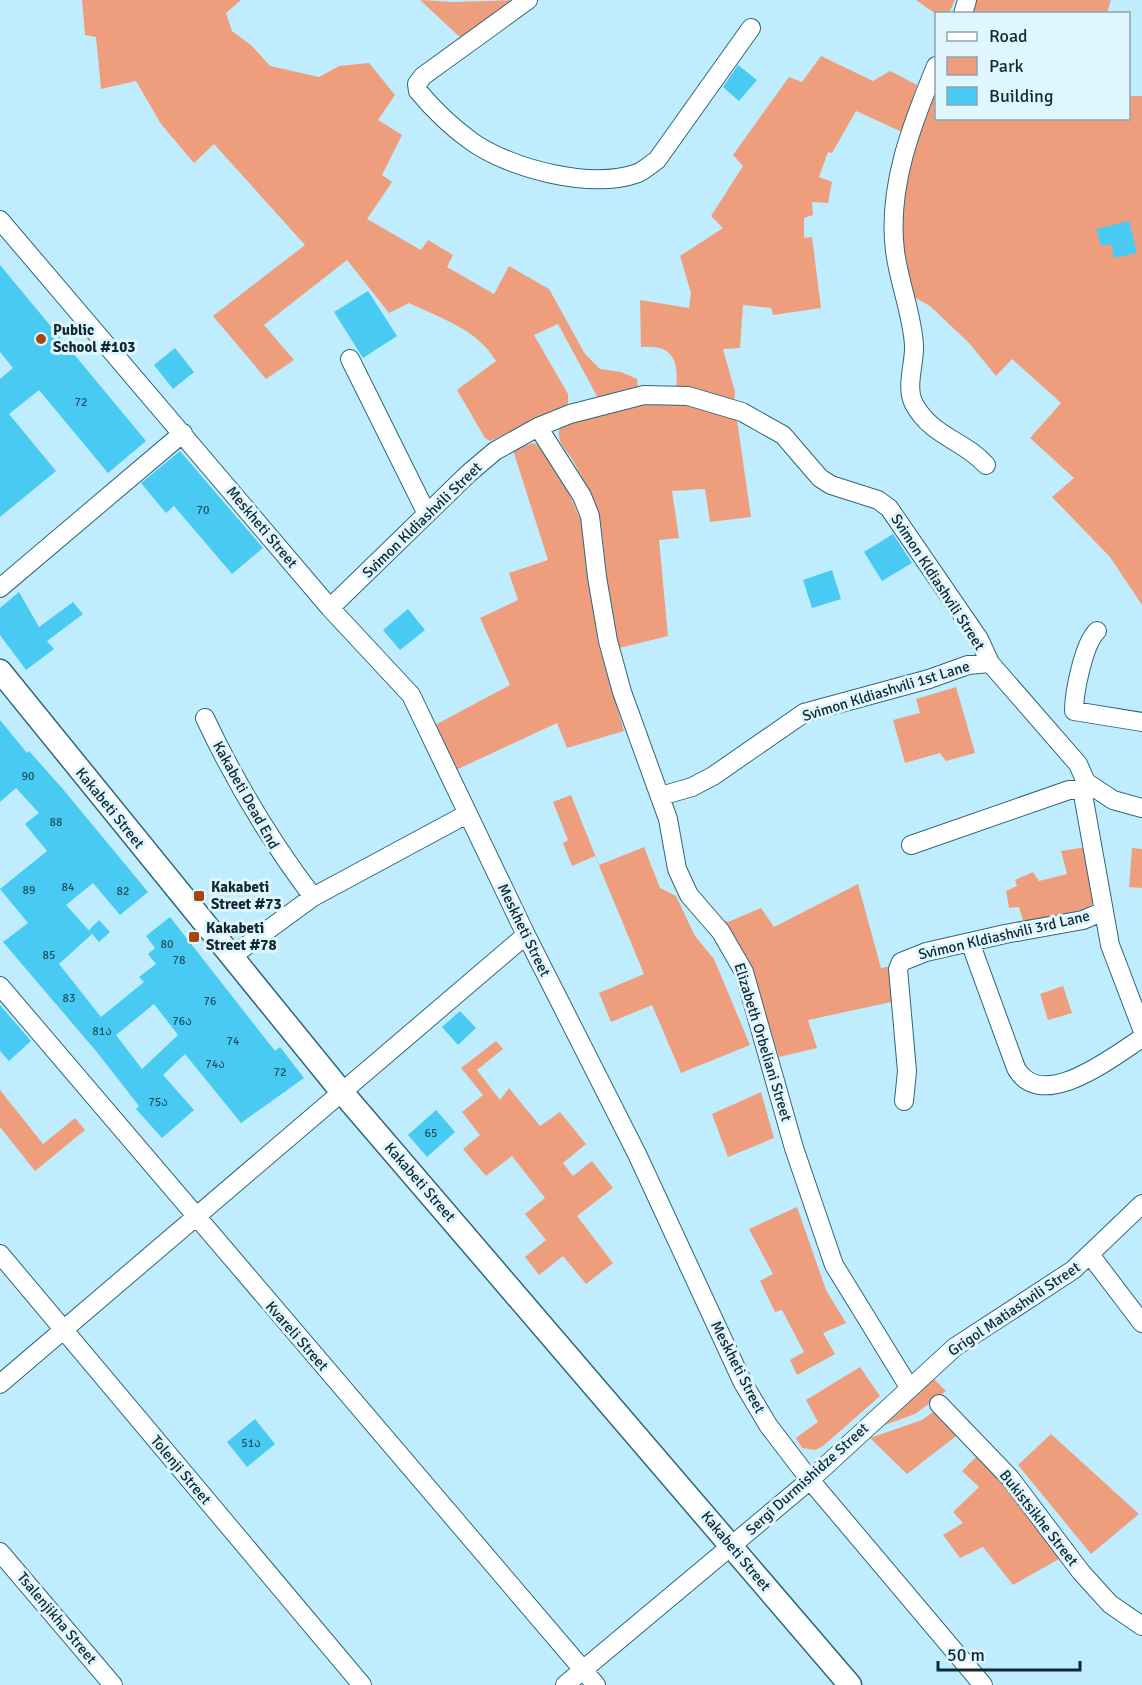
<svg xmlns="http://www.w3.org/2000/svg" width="1142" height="1685" viewBox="0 0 1142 1685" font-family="Signika,'Noto Sans Georgian',sans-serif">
  <rect width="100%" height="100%" fill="#bfedfe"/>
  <!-- green -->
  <path fill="#ef9e7d" d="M82,0H241L226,13L232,31L251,45L270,66L319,77L339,66L369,63L395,95L378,120L402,135L382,175L392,182L367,219L421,250L428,240L453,255L447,267L494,294L509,266L549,289L585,354L600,369L621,372L637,379L638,388L598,398L558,324L534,335L568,394V403L564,409L490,441L485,438L457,390L496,361C477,329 442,319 409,303L389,313L347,260L264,325L294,360L266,379L213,316L305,245L214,144L194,163L161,124L136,81L101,89L96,37L85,35Z
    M420,0L454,2L518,0L463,40Z
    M916,0H955L949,13L936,14Z
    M974,0H1111L1107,13L969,14Z
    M821,56L873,81L890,71L917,85L902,132L856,111L832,153L828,152L819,177L832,182L828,203L812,202L813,215L804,218V238L812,237L821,308L773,315L771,308L743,305L740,348L723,349L735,392L734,406L676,390C679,361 674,344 641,347L640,300L689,308L691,293L680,256L723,228L711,216L743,166L733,155L789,77L802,82Z
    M936,85V118H1128L1129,96H1142V605L1110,557L1052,497L1074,478L1030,438L1061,403L1012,359L996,376L969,343L930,306L912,296L903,266L901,185Z
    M674,400L737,420L751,517L710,522L705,489L672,491L679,538L659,540L668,636L619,648C607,608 607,567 601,525C599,506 585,484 576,466C568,449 552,442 562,423L658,401Z
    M533,443L541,446L567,489L582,523L598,643L624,731L567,748L557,723L456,770L433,726L510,685L480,618L518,600L509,573L548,560L513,450Z
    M956,687L975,753L946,761L940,753L905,763L893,720L920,713L916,699Z
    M571,795L599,865L644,847L660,888L676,896L695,936L714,959L750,1045L681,1073L652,1005L611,1022L599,993L644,974L595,856L572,866L563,843L568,840L553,802Z
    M1086,847L1094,902L1086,910L1025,927L1019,907L1009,908L1006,891L1017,886L1015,880L1033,872L1039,881L1067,874L1061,851Z
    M1132,848L1142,849V888L1129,887Z
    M858,884L881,968L892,966L896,1001L808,1020L817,1048L779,1057C764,1009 752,961 724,920L728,922L761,908L774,927Z
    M1063,986L1072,1013L1048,1020L1040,994Z
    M496,1041L503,1049L477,1070L500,1100L509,1088L540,1126L560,1112L586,1144L563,1163L573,1176L592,1161L613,1188L577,1216L613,1263L586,1284L563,1256L539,1275L525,1257L546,1240L525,1214L545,1198L512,1156L486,1176L463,1149L480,1135L462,1112L483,1095L461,1068Z
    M0,1090L43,1144L75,1118L85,1130L35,1171L0,1127Z
    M761,1092L774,1138L728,1157L712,1114Z
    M797,1207L826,1290L846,1323L823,1333L835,1354L797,1375L790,1360L804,1352L782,1310L775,1312L760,1281L773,1274L749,1229Z
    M860,1367L880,1396L823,1446L815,1450L802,1448L796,1438L818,1422L806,1400Z
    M934,1379L946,1391L915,1414L874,1429Z
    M937,1409L960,1433L907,1474L870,1438L922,1420Z
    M1051,1434L1139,1514L1091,1554L1018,1465Z
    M980,1453L1015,1495L1059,1559L1013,1585L983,1547L960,1558L943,1535L963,1523L953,1512L979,1487L962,1471Z"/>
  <!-- building -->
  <path fill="#49caf2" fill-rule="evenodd" d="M738,65L757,80L739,101L723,87Z
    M1129,221L1137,253L1114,258L1111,244L1101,246L1096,229Z
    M0,265L146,441L108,473L39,390L9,414L56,471L0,517V379L13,368L0,352Z
    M368,291L397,336L363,358L334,312Z
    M175,348L194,372L173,389L154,365Z
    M180,451L263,548L232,574L174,506L166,513L141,483Z
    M893,534L912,563L882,581L864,552Z
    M832,570L841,599L812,608L803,580Z
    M19,592L39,627L73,602L83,614L47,641L54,649L26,670L0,635V608Z
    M408,609L425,630L400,650L383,630Z
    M0,720L27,753L29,751L62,788L148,892L120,915L93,883L66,905L92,934L59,964L101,1017L144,982L139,977L156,964L148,954L155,948L146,936L170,917L275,1051L280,1047L304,1078L241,1123L185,1054L163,1075L194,1110L162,1138L136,1109L139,1106L96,1051L3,942L28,923L0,889L47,851L25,824L39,813L16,788L0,802ZM154,1004L178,1035L142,1069L116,1035Z
    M99,920L110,932L99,942L89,930Z
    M0,1005L31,1041L9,1061L0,1051Z
    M460,1011L476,1028L458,1045L442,1027Z
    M436,1110L455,1132L427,1157L408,1135Z
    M255,1419L275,1444L247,1467L227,1442Z"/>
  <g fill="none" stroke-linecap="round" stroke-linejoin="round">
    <defs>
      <path id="minor" d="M528,0L423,76L417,84L418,91C433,109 453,128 471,141C510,169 592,190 638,173C645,170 651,164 657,160L751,28
        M963,14L967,0
        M936,66C912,124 887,187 895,251C899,283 912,313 914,345C915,363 905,387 914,404C932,437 964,440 986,465
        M0,220L330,608L411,695L526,935L637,1154L743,1383L768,1425L810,1480L983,1685
        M350,359L427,514
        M538,427L582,496L590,516L597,577L608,641L622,692L668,819L677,869L689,895L721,932L744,972L794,1148L834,1265L909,1387
        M0,588L183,433
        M330,608L469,473L495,451L538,427L570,414L644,395L688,396L742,412L783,435L820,478L831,485L878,500L889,508L979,639L990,663L1078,764L1086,782L1084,800L1110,945L1142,1029
        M1097,631C1084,643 1074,692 1074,711L1142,722
        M205,718C236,784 269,839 313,897
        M1086,782L1113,800L1142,808
        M661,796L692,787L713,776L804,713L929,679L968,665L990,663
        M911,845L1069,790H1084
        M970,942L1016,1068C1041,1114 1114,1056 1142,1038
        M231,957L313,897L467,814
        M0,986L596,1685
        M904,1101L907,1071L898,969L901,962L926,952L1005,934L1083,920L1104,911
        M0,1254L362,1685
        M1091,1256L1142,1323
        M0,1384L526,935
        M939,1404L1010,1478L1081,1572L1110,1604L1142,1626
        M0,1552L113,1685
        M565,1685L810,1480L955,1347L1073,1270L1142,1204"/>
      <path id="tertiary" d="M0,671L341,1091L850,1685"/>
    </defs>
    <!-- minor casing -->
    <use href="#minor" stroke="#2f677a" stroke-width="20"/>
    <!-- tertiary casing -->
    <use href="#tertiary" stroke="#2f677a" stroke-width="25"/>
    <!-- minor -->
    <use href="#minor" stroke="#fff" stroke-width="18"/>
    <!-- tertiary -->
    <use href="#tertiary" stroke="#fff" stroke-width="22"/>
  </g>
  <!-- markers -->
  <g fill="#a94512" stroke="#e0f6ff" stroke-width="2">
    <circle cx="41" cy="339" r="6"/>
    <rect x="193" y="890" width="12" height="12" rx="3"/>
    <rect x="188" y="931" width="12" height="12" rx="3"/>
  </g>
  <g text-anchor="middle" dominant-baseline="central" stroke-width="6" stroke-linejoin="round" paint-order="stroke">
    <!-- number labels -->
    <g font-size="12" fill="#1e5060">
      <text x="81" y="402">72</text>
      <text x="203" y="510">70</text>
      <text x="28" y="776">90</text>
      <text x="56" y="822">88</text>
      <text x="68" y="887">84</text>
      <text x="29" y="890">89</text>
      <text x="123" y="891">82</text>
      <text x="167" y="944">80</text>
      <text x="49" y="955">85</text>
      <text x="179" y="960">78</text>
      <text x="69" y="998">83</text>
      <text x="210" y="1001">76</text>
      <text x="182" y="1021">76ა</text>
      <text x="102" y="1031">81ა</text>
      <text x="233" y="1041">74</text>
      <text x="215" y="1064">74ა</text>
      <text x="280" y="1072">72</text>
      <text x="158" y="1102">75ა</text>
      <text x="431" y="1133">65</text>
      <text x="251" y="1443">51ა</text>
    </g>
    <!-- poi labels -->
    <g font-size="15" font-weight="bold" fill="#102830" stroke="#e0f6ff" text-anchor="start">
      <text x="53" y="330">Public<tspan x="53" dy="17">School #103</tspan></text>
      <text x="211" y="887">Kakabeti<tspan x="211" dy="17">Street #73</tspan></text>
      <text x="206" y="928">Kakabeti<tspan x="206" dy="17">Street #78</tspan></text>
    </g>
    <!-- street labels -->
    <g font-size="15" fill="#102830" stroke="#e0f6ff">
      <text transform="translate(422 520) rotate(-44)">Svimon Kldiashvili Street</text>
      <text transform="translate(262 527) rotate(50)">Meskheti Street</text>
      <text transform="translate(938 582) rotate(57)">Svimon Kldiashvili Street</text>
      <text transform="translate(886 691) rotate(-17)">Svimon Kldiashvili 1st Lane</text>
      <text transform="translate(246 795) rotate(61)">Kakabeti Dead End</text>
      <text transform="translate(110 808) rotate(51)">Kakabeti Street</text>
      <text transform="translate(524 930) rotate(64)">Meskheti Street</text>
      <text transform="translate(1004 935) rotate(-13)">Svimon Kldiashvili 3rd Lane</text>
      <text transform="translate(763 1042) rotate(73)">Elizabeth Orbeliani Street</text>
      <text transform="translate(420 1182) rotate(49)">Kakabeti Street</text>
      <text transform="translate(1014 1309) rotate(-34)">Grigol Matiashvili Street</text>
      <text transform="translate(297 1336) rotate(49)">Kvareli Street</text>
      <text transform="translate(738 1367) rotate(63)">Meskheti Street</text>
      <text transform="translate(181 1470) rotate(50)">Tolenji Street</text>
      <text transform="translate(807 1479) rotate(-42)">Sergi Durmishidze Street</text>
      <text transform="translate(1039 1518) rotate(52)">Bukistsikhe Street</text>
      <text transform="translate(736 1551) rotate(50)">Kakabeti Street</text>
      <text transform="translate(57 1618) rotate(50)">Tsalenjikha Street</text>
    </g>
  </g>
  <!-- legend -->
  <rect x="935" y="12" width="195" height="108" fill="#e0f6ff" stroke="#8da4ac" stroke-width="1.5"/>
  <rect x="947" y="32" width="30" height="9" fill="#ffffff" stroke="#8da4ac" stroke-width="1.5"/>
  <text x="989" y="42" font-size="18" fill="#102830">Road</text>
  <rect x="947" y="57" width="30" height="18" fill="#ef9e7d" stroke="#8da4ac" stroke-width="1.5"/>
  <text x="989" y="72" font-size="18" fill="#102830">Park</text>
  <rect x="947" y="87" width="30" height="18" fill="#49caf2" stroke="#8da4ac" stroke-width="1.5"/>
  <text x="989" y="102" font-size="18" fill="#102830">Building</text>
  <!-- scale -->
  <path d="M938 1661v9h142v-9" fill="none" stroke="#102830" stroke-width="3"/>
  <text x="947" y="1661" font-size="18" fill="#102830" stroke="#e0f6ff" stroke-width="4.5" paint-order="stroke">50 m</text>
</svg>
